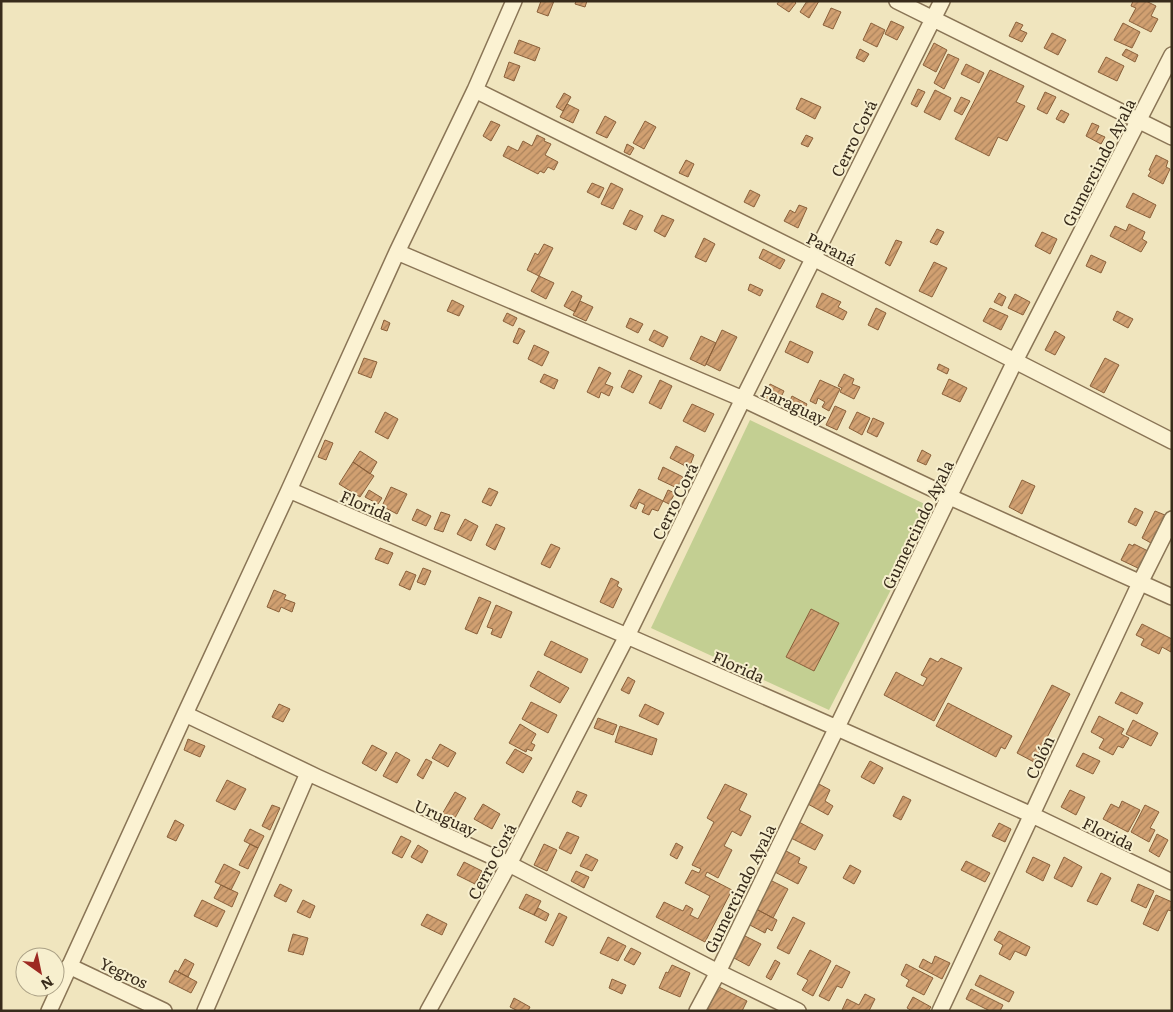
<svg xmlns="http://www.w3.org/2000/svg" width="1173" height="1012" viewBox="0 0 1173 1012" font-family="Literata,serif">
  <defs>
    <pattern id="building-hatch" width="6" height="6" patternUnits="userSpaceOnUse" patternTransform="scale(1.25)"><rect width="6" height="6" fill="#d1a071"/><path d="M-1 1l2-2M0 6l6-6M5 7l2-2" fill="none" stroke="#ab835c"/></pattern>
  </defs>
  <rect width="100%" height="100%" fill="#f0e5be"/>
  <!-- green -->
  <path fill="#c3cf92" d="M750,420L933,508L829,710L651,628Z"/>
  <!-- building -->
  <path fill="url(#building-hatch)" stroke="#8a603a" d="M541,1H554L548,16L537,12Z
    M576,1H587L585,7L575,4Z
    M779,1H794L796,3L789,12L777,4Z
    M807,1H819L809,18L800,12Z
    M1133,1H1146L1156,6L1151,16L1158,19L1151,32L1129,21L1136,8L1131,6Z
    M831,8L841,12L833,29L823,25Z
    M891,21L904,27L897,40L885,34Z
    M1016,22L1023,25L1020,30L1027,33L1022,42L1009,36Z
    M871,23L885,30L877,47L863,40Z
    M1123,23L1140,32L1132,48L1114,40Z
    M1052,33L1066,40L1058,55L1044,48Z
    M519,40L540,48L535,61L514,53Z
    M934,43L947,50L936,72L923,65Z
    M860,49L869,54L864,62L856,58Z
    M1126,49L1138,55L1135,62L1122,55Z
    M948,54L959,59L944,89L934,83Z
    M1106,57L1124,66L1117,81L1098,72Z
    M509,62L520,66L514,81L504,77Z
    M966,64L984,73L979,83L961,74Z
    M990,70L1024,86L1016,102L1025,106L1007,141L998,137L989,156L955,139Z
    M918,89L925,92L917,107L911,104Z
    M935,90L951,98L940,120L924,112Z
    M1045,92L1056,97L1047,114L1037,109Z
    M564,93L571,97L563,111L556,107Z
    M961,97L970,101L962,115L954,111Z
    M801,98L821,107L815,119L796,109Z
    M567,104L579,110L573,123L560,117Z
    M1061,110L1069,114L1064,123L1056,119Z
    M605,116L616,122L607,138L596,133Z
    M491,121L500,125L491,141L483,136Z
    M645,121L656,127L644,149L633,143Z
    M1092,123L1099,126L1096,133L1105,137L1101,144L1086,136Z
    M537,135L545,139L544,141L551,144L545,155L558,162L554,170L548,167L544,173L540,171L538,174L503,156L508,146L518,151L523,141L532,146Z
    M806,135L813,138L808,147L801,144Z
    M627,144L634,148L630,155L624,152Z
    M1156,155L1168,161L1166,167L1170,169L1163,184L1148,176L1151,171L1149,170Z
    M686,160L694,164L688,177L679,173Z
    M592,183L604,188L599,198L587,192Z
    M611,183L623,189L613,209L601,204Z
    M750,190L760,195L754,207L744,202Z
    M1133,193L1156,205L1150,218L1126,207Z
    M799,205L807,208L798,228L784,221L790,210L795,213Z
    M630,210L643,216L636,230L623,224Z
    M662,215L674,220L665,237L654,231Z
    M1129,224L1145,232L1142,239L1147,242L1141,252L1110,236L1115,226L1126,231Z
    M937,229L944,232L937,245L930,242Z
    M1042,232L1057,239L1050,254L1035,246Z
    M704,238L715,244L706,262L695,257Z
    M896,240L902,242L890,266L885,263Z
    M544,244L553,248L539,276L527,270L535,253L538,255Z
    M763,249L785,260L780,269L759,258Z
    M1091,255L1106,262L1101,273L1086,266Z
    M934,262L947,268L932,297L919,291Z
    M539,276L554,283L546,299L531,291Z
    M750,284L763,290L760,296L748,290Z
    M572,291L582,296L575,312L564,306Z
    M822,293L841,302L838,307L847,312L843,320L816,307Z
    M999,293L1006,297L1002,306L994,302Z
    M1015,294L1030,302L1023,315L1008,308Z
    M452,300L464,306L459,316L447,311Z
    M580,301L593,307L586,321L573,315Z
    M876,308L886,313L878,330L868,325Z
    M990,308L1008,316L1001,330L983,321Z
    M1117,311L1133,319L1128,328L1113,320Z
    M507,313L517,318L513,326L503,321Z
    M630,318L643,324L638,333L626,327Z
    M384,320L390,323L387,331L381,329Z
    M519,328L525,331L518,344L513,342Z
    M654,330L668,337L663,347L649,340Z
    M722,330L737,337L720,371L706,364Z
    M1055,331L1065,337L1055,355L1045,350Z
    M701,336L716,343L705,366L690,359Z
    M790,341L813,352L808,363L785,352Z
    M534,345L549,352L542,366L528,359Z
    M364,358L377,362L371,378L358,373Z
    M1105,358L1119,365L1104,393L1090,386Z
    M939,364L949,369L947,374L937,369Z
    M599,367L611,373L605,384L613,387L609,396L601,392L599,398L587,392Z
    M629,370L642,376L633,393L621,387Z
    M544,374L558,380L554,389L540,382Z
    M844,374L854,379L852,384L860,387L854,399L840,392L842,388L838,386Z
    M949,379L967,388L960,402L942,394Z
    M660,380L672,386L661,409L649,403Z
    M820,380L840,389L829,411L822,407L825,402L818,398L816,404L810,401Z
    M770,384L784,391L778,403L764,397Z
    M792,396L807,404L802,414L787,407Z
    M692,404L714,414L705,432L683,421Z
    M835,406L846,411L837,430L826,425Z
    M385,412L398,419L388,439L375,432Z
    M857,412L870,418L862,435L849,428Z
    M873,418L884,423L877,437L867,432Z
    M325,440L333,443L326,460L318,457Z
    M676,446L694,455L689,468L670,458Z
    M922,450L931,455L926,465L917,461Z
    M360,451L377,462L370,474L353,462Z
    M353,462L374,476L360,497L339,484Z
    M663,467L683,477L677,488L658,479Z
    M1022,480L1035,486L1022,514L1009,507Z
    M391,487L407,494L397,514L382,506Z
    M489,488L498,492L491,506L482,502Z
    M639,489L663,501L658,511L652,509L649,515L642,512L645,505L639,502L636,509L630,506Z
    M369,490L382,498L378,504L365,497Z
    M668,490L675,493L669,504L663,501Z
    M1135,508L1143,512L1136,526L1128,522Z
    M417,509L431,516L426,526L412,520Z
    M1155,511L1165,515L1151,543L1142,538Z
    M441,512L450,515L443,532L434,529Z
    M465,519L478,526L471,541L457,534Z
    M496,524L505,528L495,550L486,545Z
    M551,544L560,548L550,568L541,564Z
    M1129,544L1133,546L1134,544L1148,551L1146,553L1149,554L1142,570L1121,560Z
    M380,548L393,553L388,564L375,559Z
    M423,568L431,571L425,585L417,582Z
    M406,571L416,575L410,590L399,585Z
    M611,578L619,582L617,586L622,589L613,608L600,602Z
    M274,590L286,595L284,599L295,603L292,612L281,607L279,612L267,607Z
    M479,597L491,602L477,634L465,629Z
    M496,605L512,612L501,638L491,634L493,629L487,627Z
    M811,609L839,623L814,671L786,657Z
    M1142,624L1172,639L1171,652L1162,647L1159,654L1141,645L1144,639L1136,635Z
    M551,641L588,659L581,673L544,655Z
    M930,658L938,662L941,658L962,668L934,721L884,695L896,672L923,686L927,678L921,675Z
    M538,671L569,688L560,703L530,686Z
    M628,677L635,681L629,694L621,690Z
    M1052,685L1070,694L1034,762L1017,753Z
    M1121,692L1143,703L1137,714L1115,703Z
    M531,702L557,715L548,733L522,719Z
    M948,703L1012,736L1005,749L1001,747L996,757L936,726Z
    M279,704L290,709L283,722L272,717Z
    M645,704L664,713L658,725L639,716Z
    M1099,716L1124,729L1121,734L1129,738L1123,748L1118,746L1113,755L1099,748L1104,739L1091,732Z
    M598,718L617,725L613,735L594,728Z
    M1133,720L1158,733L1151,746L1126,734Z
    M520,724L536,734L531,743L535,745L532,751L527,749L526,752L509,743Z
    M620,726L657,739L652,755L615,742Z
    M188,739L205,746L200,757L184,750Z
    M440,744L456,753L448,767L432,758Z
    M372,745L387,753L376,771L362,763Z
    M515,749L532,758L523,773L506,763Z
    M396,752L410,760L397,783L383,776Z
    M1083,753L1100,761L1093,774L1076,766Z
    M426,759L432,762L423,779L417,775Z
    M870,761L883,768L874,784L861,777Z
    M227,780L246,789L235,810L216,801Z
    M817,783L830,790L825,801L833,806L828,815L806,803Z
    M725,784L747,794L739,810L751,816L741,836L732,831L724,846L732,850L718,878L707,872L705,876L732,890L705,942L656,917L664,902L683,911L686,905L693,909L690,915L698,919L710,896L685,883L692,870L699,873L701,869L692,865L714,822L707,818Z
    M1070,790L1085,797L1076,815L1061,807Z
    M577,791L587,795L581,807L572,802Z
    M455,792L466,798L452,823L441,816Z
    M903,796L911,800L901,820L893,816Z
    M1122,801L1140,810L1128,832L1103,819L1111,804L1119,808Z
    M483,804L500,814L492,829L474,819Z
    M272,805L280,808L270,830L262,826Z
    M1145,805L1159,812L1150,828L1155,830L1149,842L1131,832Z
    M175,820L184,825L176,841L167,837Z
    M797,821L823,835L815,850L789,837Z
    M999,823L1011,829L1005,842L992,836Z
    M250,829L264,836L258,848L244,841Z
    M567,832L579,837L571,854L559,848Z
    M1157,834L1168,840L1159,857L1149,851Z
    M401,836L411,841L402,858L392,853Z
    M676,843L683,847L677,859L670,855Z
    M250,844L258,848L248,869L239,865Z
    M544,844L557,850L547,871L534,865Z
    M418,845L428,851L422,863L411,857Z
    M782,849L800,858L798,863L807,867L798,884L771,870Z
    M586,854L598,860L592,871L580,866Z
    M1033,857L1050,865L1043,881L1026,872Z
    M1064,857L1082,867L1072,887L1054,878Z
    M966,861L990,873L985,882L961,870Z
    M464,862L482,871L475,884L457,875Z
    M224,864L240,872L231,890L215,882Z
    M850,865L861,871L854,884L843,878Z
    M576,871L589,877L584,888L571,881Z
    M1101,873L1111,878L1097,905L1087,901Z
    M770,880L788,889L773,918L756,909Z
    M280,884L292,890L286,902L274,896Z
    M1138,884L1154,891L1146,908L1131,901Z
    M221,885L238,893L232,907L214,898Z
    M526,894L541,901L534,915L519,908Z
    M1156,895L1172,902V911L1168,910L1158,931L1143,924Z
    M202,900L225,911L217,927L194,916Z
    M303,900L315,906L310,918L297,912Z
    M538,908L549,914L546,921L534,915Z
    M756,909L777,920L772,931L767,928L765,933L748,924Z
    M559,913L567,917L553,946L545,942Z
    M427,914L447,924L442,935L421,925Z
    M793,917L805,923L789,954L777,948Z
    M999,931L1030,947L1026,956L1015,951L1010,960L999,954L1003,945L994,940Z
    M293,934L308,938L303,955L288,951Z
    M745,936L761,944L749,966L734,958Z
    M608,937L626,946L618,961L600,953Z
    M631,948L641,953L634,965L624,960Z
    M810,950L831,961L813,996L802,990L808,980L797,974Z
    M935,956L950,963L942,979L919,967L923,959L932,964Z
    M185,959L194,964L188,977L178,972Z
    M775,960L780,963L771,980L766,977Z
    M906,964L933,978L924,995L906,986L909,980L901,975Z
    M672,965L690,973L680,997L659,988L666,972L668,973Z
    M836,965L850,972L842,988L837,986L829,1001L819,996Z
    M175,970L197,982L191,993L169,982Z
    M980,975L1014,992L1009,1002L975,985Z
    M612,979L626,985L622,994L609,988Z
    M719,987L747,1001L742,1011L707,1010Z
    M971,989L1003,1005L1000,1011H990L966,999Z
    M865,994L875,999L869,1011H844L842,1010L847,999L859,1005Z
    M913,997L931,1007L928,1011H912L907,1008Z
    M514,998L530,1007L528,1011H518L510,1007Z"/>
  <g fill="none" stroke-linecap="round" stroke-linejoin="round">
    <defs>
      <path id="minor" d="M897,1L1172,137
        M475,90L813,258L1172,441
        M397,252L743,399L950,497L1172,597
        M289,490L627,636L837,728L1032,815L1172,882
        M185,714L317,777L509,864L718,972L798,1011
        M69,966L164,1011
        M49,1011L185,714L289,490L397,252L475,90L514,1
        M205,1011L308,773
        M428,1011L509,864L627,636L743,399L942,1
        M697,1011L718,972L1015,361L1172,55
        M940,1011L1140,583L1172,519"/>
    </defs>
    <!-- minor casing -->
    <use href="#minor" stroke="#8a7556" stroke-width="18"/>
    <!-- minor -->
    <use href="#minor" stroke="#fbf2d2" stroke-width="15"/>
  </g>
  <g text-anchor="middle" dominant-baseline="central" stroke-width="4" stroke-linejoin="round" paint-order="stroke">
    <!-- street labels -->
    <g font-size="16" fill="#382b1b" stroke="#f7efce">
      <text transform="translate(853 138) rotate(-64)">Cerro Corá</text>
      <text transform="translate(1098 162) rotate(-63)">Gumercindo Ayala</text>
      <text transform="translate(832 248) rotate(27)">Paraná</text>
      <text transform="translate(794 404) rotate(25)">Paraguay</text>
      <text transform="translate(674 501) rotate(-64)">Cerro Corá</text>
      <text transform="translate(367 505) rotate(23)">Florida</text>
      <text transform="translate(917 524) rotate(-64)">Gumercindo Ayala</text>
      <text transform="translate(739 666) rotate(24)">Florida</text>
      <text transform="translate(1039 757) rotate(-65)">Colón</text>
      <text transform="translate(446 817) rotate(24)">Uruguay</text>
      <text transform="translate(1109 833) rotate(26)">Florida</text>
      <text transform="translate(491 861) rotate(-62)">Cerro Corá</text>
      <text transform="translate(739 888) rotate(-64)">Gumercindo Ayala</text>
      <text transform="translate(124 972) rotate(25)">Yegros</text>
    </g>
  </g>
  <!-- border -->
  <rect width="1173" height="1012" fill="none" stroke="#382b1b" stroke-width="5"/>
  <!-- north arrow -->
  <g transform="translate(40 972) rotate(147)"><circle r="24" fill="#f7efce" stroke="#aba186"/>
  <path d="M0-4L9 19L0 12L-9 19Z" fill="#9d2a22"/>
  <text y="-8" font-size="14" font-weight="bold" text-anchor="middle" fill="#382b1b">N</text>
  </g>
</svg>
